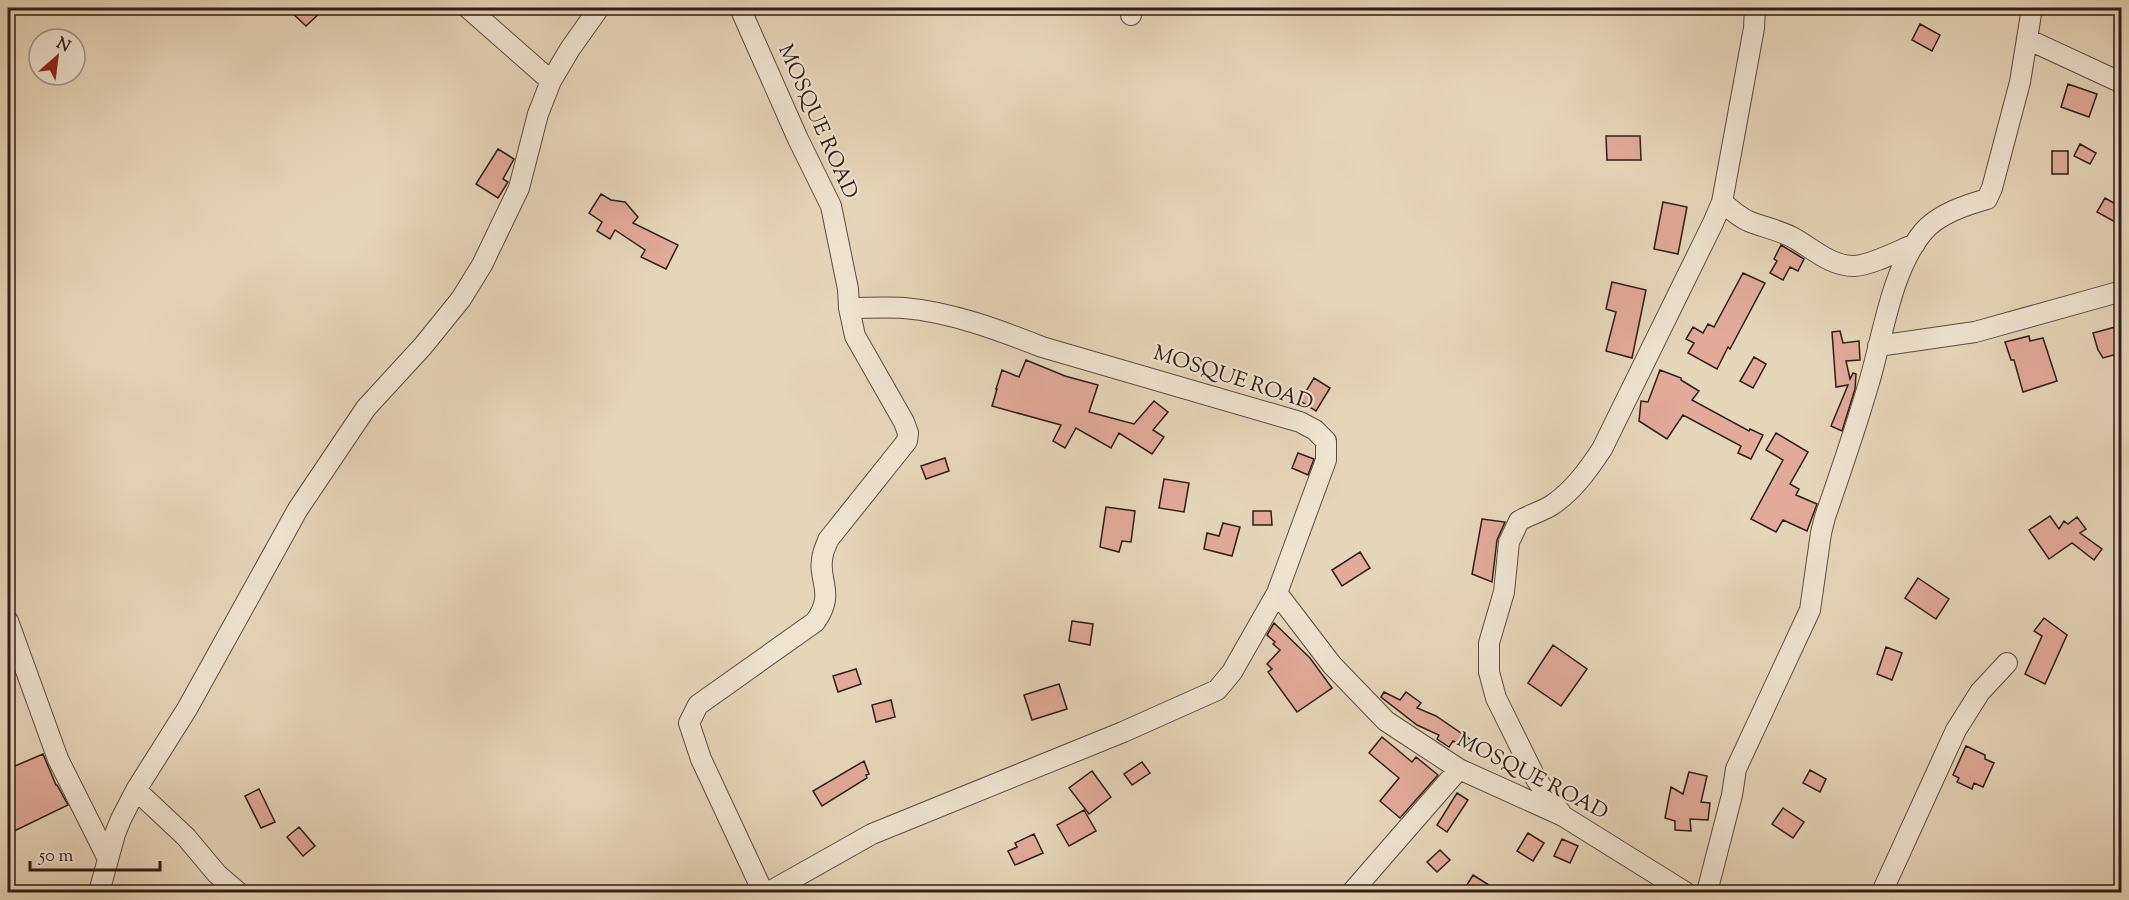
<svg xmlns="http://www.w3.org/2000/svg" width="2129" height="900" viewBox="0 0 2129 900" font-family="'Sorts Mill Goudy',serif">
  <rect width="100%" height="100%" fill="#e6d6b9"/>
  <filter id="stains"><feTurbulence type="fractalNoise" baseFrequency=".00333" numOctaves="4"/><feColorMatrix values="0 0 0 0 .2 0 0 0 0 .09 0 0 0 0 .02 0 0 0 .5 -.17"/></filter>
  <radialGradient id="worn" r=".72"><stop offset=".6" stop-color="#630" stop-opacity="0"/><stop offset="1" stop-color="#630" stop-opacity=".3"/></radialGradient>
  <!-- building -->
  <path fill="#e2aa99" stroke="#2f1e17" stroke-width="1.5" d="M287,8H325L306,26Z
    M1920,24L1940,35L1932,51L1912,40Z
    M2068,84L2097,94L2089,117L2061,107Z
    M1606,136H1640L1641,160H1607Z
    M2080,144L2096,153L2090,164L2074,156Z
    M498,149L514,159L503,179L508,182L498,198L476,184Z
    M2052,151H2068V174H2052Z
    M601,194L611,200L625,202L638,217L633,223L678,245L666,269L641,257L645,250L615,230L610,239L597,231L602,222L589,213Z
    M2105,198L2121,207L2115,222L2097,212Z
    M1663,202L1687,207L1678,254L1654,249Z
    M1781,245L1804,259L1798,271L1790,267L1783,280L1770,273L1777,261L1774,259Z
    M1743,273L1765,283L1730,349L1728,347L1717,369L1688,353L1694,343L1686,339L1693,327L1703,333L1708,324L1714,327Z
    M1612,282L1646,290L1632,358L1606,351L1616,312L1606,309Z
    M2119,326L2121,333V353L2103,358L2098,350L2093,333Z
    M1840,331L1843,343L1859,341L1860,360L1846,361L1850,379L1853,373L1856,374L1855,389L1842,431L1831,426L1848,385L1836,387L1832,332Z
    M2029,336L2030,341L2043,338L2057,381L2023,392L2014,360H2011L2005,342Z
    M1754,357L1766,364L1753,388L1740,381Z
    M1026,360L1065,376L1098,385L1089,412L1134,424L1154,401L1168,412L1153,430L1164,437L1152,454L1119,433L1111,448L1076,428L1065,448L1053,441L1061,425L992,406L997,389H996L1002,370L1019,377Z
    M1660,370L1681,378V380L1699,391L1692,400L1749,431L1750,429L1763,435L1751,459L1738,453L1741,446L1683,415L1667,439L1639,421L1641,401L1648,402Z
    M1314,378L1330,388L1316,411L1300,401Z
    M1776,433L1808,452L1790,484L1799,489L1796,495L1817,504L1807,531L1783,520L1776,532L1751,519L1783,460L1766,450Z
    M1298,453L1314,459L1308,475L1292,468Z
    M945,458L949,471L926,479L921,466Z
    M1164,479L1189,483L1184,512L1159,508Z
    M1106,507L1135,511L1131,542L1122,541L1119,552L1100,547Z
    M1253,511H1271L1272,525H1253Z
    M2050,516L2059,529L2064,521L2068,524L2077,517L2086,529L2080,533L2102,549L2094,560L2072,543L2049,559L2029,530Z
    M1482,519L1505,522L1497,540L1492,582L1472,574Z
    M1223,523L1240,527L1232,556L1204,549L1207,533L1219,536Z
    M1360,552L1370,568L1342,586L1332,570Z
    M1918,578L1949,599L1936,619L1905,598Z
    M2044,618L2067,635L2045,684L2025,674L2042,636L2034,631Z
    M1072,621L1093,624L1090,645L1069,641Z
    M1274,623L1310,658L1332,688L1297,712L1268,672L1272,669L1267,664L1280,650L1273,644L1275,642L1267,635Z
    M1553,645L1587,669L1561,706L1528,683Z
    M1886,647L1902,653L1892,680L1877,674Z
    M856,669L861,684L838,692L833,676Z
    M1059,684L1067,709L1032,720L1024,695Z
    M1384,692L1400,700L1406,692L1421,703L1417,708L1436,716L1474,742L1470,749L1453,741L1449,747L1437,739L1439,735L1417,725L1381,697Z
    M891,700L895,717L876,722L872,705Z
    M1382,737L1412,762L1416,757L1438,775L1400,818L1380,801L1399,778L1369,753Z
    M1966,746L1985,755V759L1994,763L1983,787L1974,783L1972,789L1957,782L1959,778L1953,775Z
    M43,754L56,785H57L68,805L8,834V769Z
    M864,761L869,774L866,775L867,778L822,806L813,791Z
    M1142,762L1150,773L1132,785L1124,774Z
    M1810,770L1826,779L1820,792L1803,783Z
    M1092,771L1111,797L1089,814L1069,788Z
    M1689,772L1707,776L1701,802L1710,803L1708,820L1690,819L1691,831L1675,830V821L1665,818L1671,787L1683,794Z
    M259,789L275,822L261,828L245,796Z
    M1457,793L1468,800L1447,832L1437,825Z
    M1783,808L1804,822L1793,838L1772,824Z
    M1084,810L1096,831L1069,846L1057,825Z
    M299,827L315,846L303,856L287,837Z
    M1528,833L1544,843L1533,861L1517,851Z
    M1034,834L1043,853L1015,865L1008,851L1017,847L1015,843Z
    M1562,839L1578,846L1570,863L1554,856Z
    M1440,850L1450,860L1437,872L1427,862Z
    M1473,875L1500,892H1473L1465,888Z"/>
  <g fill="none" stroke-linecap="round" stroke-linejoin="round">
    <defs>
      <path id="minor" d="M468,8L551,81
        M740,8L798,139L831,206L848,289L849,308C867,308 886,307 904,308C951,312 999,330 1042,347L1300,422L1315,430L1326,441V460L1277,593L1332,665L1386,721L1459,769L1563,816L1685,892
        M1131,15L1132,8
        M2027,39L2122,83
        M1722,202C1730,209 1739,217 1748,221C1763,227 1778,230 1792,237C1812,248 1830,266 1854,266C1872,265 1898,251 1915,244
        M1878,346L1975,332L2122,291
        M8,621L58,759L108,859
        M136,790L186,837L217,874L238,892
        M1563,816L1536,779L1496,698L1489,672V643L1504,592L1509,542L1519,521C1529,515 1543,511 1552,505C1574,490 1588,470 1602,449L1713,223L1722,202L1754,28L1755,8
        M99,892L115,834L121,819L136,790L187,709L298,509L366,408L423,346L461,299L482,265L519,188L538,114L551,81L570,49L599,8
        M763,892L701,759L689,723L698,705L815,622C837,592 816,580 823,554C824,549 827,544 828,540L907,441L908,433L904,422L855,336L849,308
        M769,892L872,834L1123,732L1217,690L1232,672L1277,593
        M1352,892L1459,769
        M1707,892L1732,795L1736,769L1810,610L1821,533L1825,517C1840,474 1855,430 1868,386C1883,338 1890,272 1923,232C1938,214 1966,205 1987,199L1992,188L2020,82L2032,8
        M1882,892L1956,730L1980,692L2007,663"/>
    </defs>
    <!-- minor casing -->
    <use href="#minor" stroke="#5d4c40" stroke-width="22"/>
    <!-- minor -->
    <use href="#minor" stroke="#efe4d2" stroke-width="20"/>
  </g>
  <g text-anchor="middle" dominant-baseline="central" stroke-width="4.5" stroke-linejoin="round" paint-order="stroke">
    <!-- street labels -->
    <g font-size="21" fill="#2f1e17" stroke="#efe4d2">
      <text transform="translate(817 122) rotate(66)">MOSQUE ROAD</text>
      <text transform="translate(1233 379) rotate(18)">MOSQUE ROAD</text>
      <text transform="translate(1532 777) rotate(27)">MOSQUE ROAD</text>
    </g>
  </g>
  <!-- margin -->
  <rect width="2129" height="900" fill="none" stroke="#e6d6b9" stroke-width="30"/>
  <rect x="9" y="9" width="2111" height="882" fill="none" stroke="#2f1e17" stroke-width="3"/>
  <rect x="15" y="15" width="2099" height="870" fill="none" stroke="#2f1e17" stroke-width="1.5"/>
  <!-- north arrow -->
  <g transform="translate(57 57) rotate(28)"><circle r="28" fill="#efe4d2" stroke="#a29587" stroke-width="1.5"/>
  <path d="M0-4.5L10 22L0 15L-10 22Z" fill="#8f2418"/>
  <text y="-9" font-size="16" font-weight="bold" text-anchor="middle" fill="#2f1e17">N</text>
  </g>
  <!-- scale -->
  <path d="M30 861v9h130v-9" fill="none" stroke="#2f1e17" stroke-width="3"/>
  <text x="39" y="861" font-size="18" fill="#2f1e17" stroke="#efe4d2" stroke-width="4.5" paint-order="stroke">50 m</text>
  <rect width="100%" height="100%" filter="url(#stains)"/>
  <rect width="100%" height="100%" fill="url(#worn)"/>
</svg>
